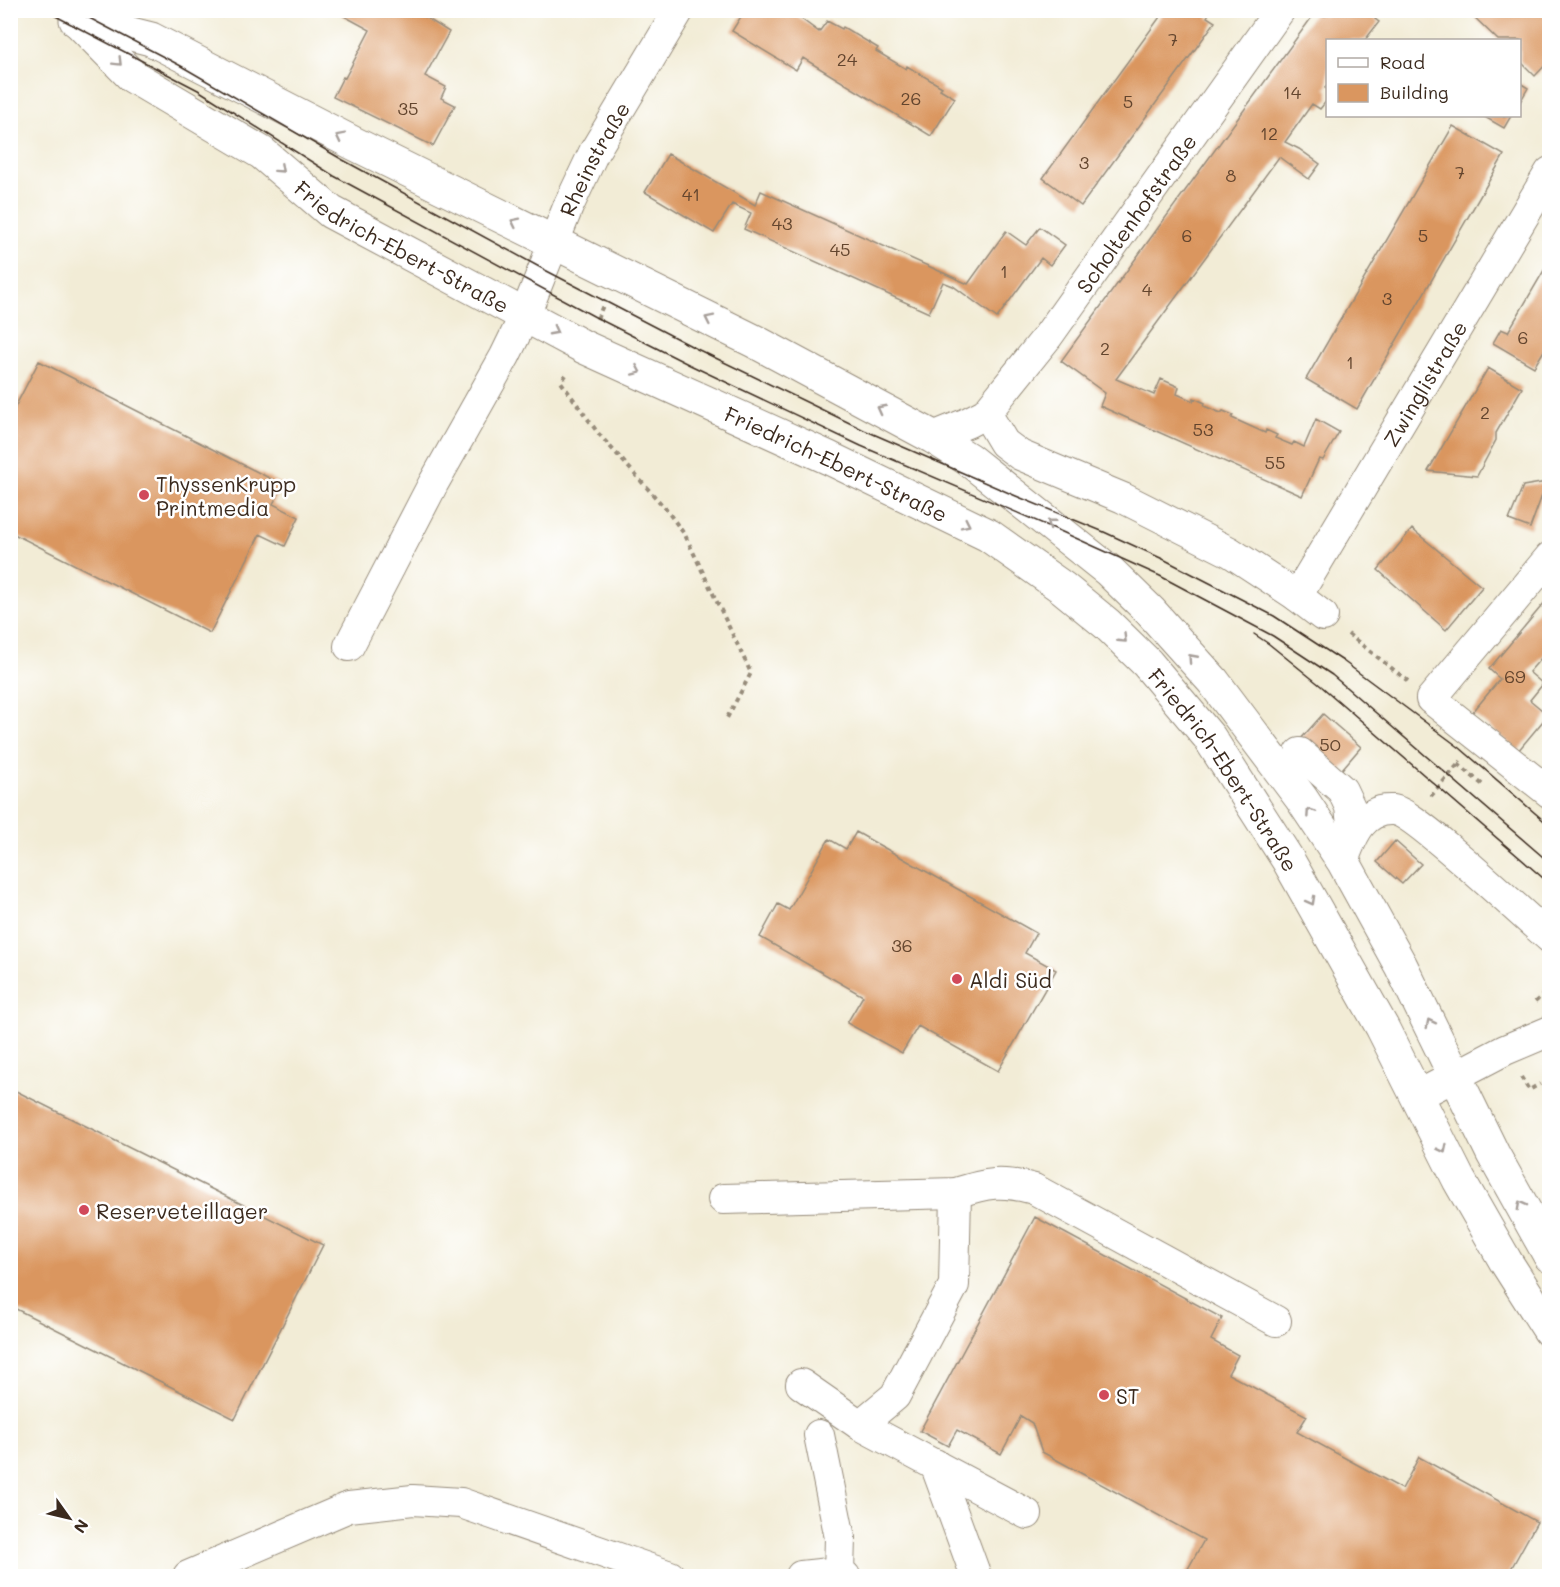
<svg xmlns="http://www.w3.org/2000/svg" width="1560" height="1587" viewBox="0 0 1560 1587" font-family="Mali,sans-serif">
  <rect width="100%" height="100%" fill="#fff"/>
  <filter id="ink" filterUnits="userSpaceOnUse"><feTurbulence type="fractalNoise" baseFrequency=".0167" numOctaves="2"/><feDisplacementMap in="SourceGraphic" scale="12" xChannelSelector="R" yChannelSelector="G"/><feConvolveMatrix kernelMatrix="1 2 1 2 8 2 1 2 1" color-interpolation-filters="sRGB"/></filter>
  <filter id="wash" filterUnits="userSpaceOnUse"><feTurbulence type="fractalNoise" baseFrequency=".008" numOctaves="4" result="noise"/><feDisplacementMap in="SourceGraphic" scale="24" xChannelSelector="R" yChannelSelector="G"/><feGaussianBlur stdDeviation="1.35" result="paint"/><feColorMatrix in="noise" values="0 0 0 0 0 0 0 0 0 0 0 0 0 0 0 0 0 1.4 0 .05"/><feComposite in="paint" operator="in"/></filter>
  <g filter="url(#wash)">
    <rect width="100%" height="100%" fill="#f2ecd6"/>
    <g id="blocks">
      <!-- building -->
      <path fill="#da965f" d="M333,10H414L449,32L425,76L446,87L441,98L455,105L433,146L333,97L343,77L345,78L370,30Z
        M745,10H789L819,32L827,21L842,29L843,27L878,48L876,51L906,69L907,66L942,87L940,89L955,98L931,136L803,58L796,70L732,31Z
        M1165,10H1211L1207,17L1215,22L1081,206L1043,178Z
        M1317,10L1325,16L1330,10H1382L1375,19L1379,22L1365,40H1328V85L1325,88L1328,90V99L1320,109L1312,104L1285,142L1299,149L1320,164L1309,179L1279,157L1116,379L1154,395L1161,379L1179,387L1177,394L1193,401L1194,398L1205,403L1204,406L1221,413L1223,411L1233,415L1232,418L1265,433L1266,430L1277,435L1275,438L1292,445L1294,442L1304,447L1316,419L1339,432L1323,460L1319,459L1302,496L1100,406L1105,393L1061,361Z
        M1467,10H1548L1550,60L1535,76L1520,61V40H1498Z
        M1520,83L1528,88L1520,102Z
        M1483,116H1511L1504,128Z
        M1453,126L1504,155L1357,409L1306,379Z
        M668,154L755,205L761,191L968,284L1006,231L1026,245L1040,227L1065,245L1050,265L1041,258L997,318L953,286L943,282L929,313L744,229L751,213L732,204L714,233L645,192Z
        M1550,260V341L1534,367L1493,343L1501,329L1508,332Z
        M39,361L283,485L273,504L299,517L285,546L260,534L210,633L10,532V417Z
        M1488,368L1522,388L1496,433V440L1477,476L1428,471Z
        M1547,482L1530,528L1509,520L1523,486Z
        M1412,529L1482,587L1446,630L1378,570Z
        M1550,596V648L1529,672L1543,684L1530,700L1548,715L1518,751L1472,713L1500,679L1489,669Z
        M1323,714L1361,747L1337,775L1299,741Z
        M856,832L1036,933L1025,953L1056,970L998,1071L918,1026L902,1053L847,1023L863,996L760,937L778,904L789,910L829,839L846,849Z
        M1395,841L1421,864L1402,884L1377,862Z
        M10,1088L323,1245L235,1419L10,1306Z
        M1035,1217L1222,1318L1211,1340L1238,1355L1228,1374L1307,1416L1297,1432L1402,1489L1419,1457L1537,1522L1507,1576H1184L1204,1540L1042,1452L1032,1423L1021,1416L1001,1454L957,1430L948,1446L920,1431Z"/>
    </g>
  </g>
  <g filter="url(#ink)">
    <use href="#blocks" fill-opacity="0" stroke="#968b7a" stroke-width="1.5"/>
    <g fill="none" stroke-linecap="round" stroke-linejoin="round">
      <defs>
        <g id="minor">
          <path d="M986,413L1004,443L1020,455L1123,498L1230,552L1297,596L1323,616"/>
          <path id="s1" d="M933,437L967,423L986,413L1048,336L1280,10"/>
          <path d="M1550,557L1431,699L1550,793"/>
          <path id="s2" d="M1297,596L1550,172"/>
          <path id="s3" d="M349,646L433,484L505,356L525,315L568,207L594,152L679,10"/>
          <path d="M1300,753L1342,790L1350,807L1353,834"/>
          <path d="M1343,861C1352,837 1362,808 1393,810C1415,812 1526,918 1550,938"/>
          <path d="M1417,1096L1505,1050L1550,1031"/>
          <path d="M956,1193L954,1285L895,1396L860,1425L1027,1514"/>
          <path d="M723,1199L956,1193C987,1183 1001,1180 1034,1189L1276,1321"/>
          <path d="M801,1384L860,1425"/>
          <path d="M819,1435L840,1538L839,1572"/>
          <path d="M935,1464L976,1576"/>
          <path d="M188,1576L349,1507L413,1500L461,1503L670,1576"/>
          <path d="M801,1576L839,1572L845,1576"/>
        </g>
        <g id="major">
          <path d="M76,20L151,39L353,143L754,341L933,437L968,459L1108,570L1150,611L1213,681L1301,798L1343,861L1401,966L1493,1154L1550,1256"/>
          <path id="s4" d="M77,20L132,76L262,153L331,212L584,347L829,458L988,535L1063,588L1107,624L1147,663L1209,737L1288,860L1382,1027L1459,1180L1506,1262L1550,1331"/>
        </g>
      </defs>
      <!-- minor casing -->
      <use href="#minor" stroke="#968b7a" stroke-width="32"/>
      <!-- major casing -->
      <use href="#major" stroke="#968b7a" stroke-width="35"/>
      <!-- path -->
      <path stroke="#968b7a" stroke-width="4" stroke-dasharray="4.5 4.5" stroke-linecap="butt" d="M597,319L605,301
        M566,375L561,382L598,433L665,508L685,535L751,673L727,718
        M1348,634L1408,681
        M1458,764L1484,786
        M1431,796L1461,761
        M1535,1002L1542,996L1549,981
        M1521,1077L1529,1090L1540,1084"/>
      <!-- minor -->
      <use href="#minor" stroke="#fff" stroke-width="30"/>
      <!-- major -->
      <use href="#major" stroke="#fff" stroke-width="33"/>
      <!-- tram -->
      <path stroke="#3b2a1e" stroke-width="1.5" d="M44,10L198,90L334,176L597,318L690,365L861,446L1060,531L1160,576L1273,636L1332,675L1550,863
        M74,10L181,66L343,160L543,269L699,350L864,430L1016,496L1104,532L1165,560L1274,616L1343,661L1460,748L1550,826
        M1254,634L1269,644L1321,686L1550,884"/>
    </g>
    <!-- one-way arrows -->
    <defs><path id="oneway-chevron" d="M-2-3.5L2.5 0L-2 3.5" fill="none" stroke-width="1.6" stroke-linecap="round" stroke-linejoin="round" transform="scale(1.5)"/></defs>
    <g stroke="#a79f9a">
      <use href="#oneway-chevron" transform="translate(118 62) rotate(45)"/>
      <use href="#oneway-chevron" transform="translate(340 137) rotate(-153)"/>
      <use href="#oneway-chevron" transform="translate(280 169) rotate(42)"/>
      <use href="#oneway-chevron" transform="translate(515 222) rotate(-154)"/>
      <use href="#oneway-chevron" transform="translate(709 319) rotate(-154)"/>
      <use href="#oneway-chevron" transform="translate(554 331) rotate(28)"/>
      <use href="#oneway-chevron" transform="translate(637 371) rotate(24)"/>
      <use href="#oneway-chevron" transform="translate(881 409) rotate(-152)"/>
      <use href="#oneway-chevron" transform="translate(1051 523) rotate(-142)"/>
      <use href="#oneway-chevron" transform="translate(966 524) rotate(26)"/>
      <use href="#oneway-chevron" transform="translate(1123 639) rotate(44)"/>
      <use href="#oneway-chevron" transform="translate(1192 658) rotate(-132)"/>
      <use href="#oneway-chevron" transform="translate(1310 812) rotate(-124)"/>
      <use href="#oneway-chevron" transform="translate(1311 901) rotate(61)"/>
      <use href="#oneway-chevron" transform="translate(1430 1023) rotate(-117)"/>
      <use href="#oneway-chevron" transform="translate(1443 1149) rotate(64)"/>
      <use href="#oneway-chevron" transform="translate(1521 1205) rotate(-118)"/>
    </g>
  </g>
  <!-- markers -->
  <g fill="#d1495b" stroke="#fff" stroke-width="2">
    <circle cx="144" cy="495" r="6"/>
    <circle cx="957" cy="979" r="6"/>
    <circle cx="84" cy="1210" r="6"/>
    <circle cx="1104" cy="1395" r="6"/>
  </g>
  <g text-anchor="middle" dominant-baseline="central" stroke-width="5" stroke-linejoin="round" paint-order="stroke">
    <!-- number labels -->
    <g font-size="18" fill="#63452e">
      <text x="1173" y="39">7</text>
      <text x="847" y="59">24</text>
      <text x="1292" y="92">14</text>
      <text x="911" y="98">26</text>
      <text x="1128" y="101">5</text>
      <text x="408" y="108">35</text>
      <text x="1269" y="133">12</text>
      <text x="1084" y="162">3</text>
      <text x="1460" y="172">7</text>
      <text x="1231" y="175">8</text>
      <text x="691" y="194">41</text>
      <text x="782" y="223">43</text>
      <text x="1187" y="235">6</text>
      <text x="1423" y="235">5</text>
      <text x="840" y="249">45</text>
      <text x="1004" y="271">1</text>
      <text x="1147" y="289">4</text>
      <text x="1387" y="298">3</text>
      <text x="1523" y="337">6</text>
      <text x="1105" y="348">2</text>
      <text x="1350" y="362">1</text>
      <text x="1485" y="412">2</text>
      <text x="1203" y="429">53</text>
      <text x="1275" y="462">55</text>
      <text x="1515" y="676">69</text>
      <text x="1330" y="744">50</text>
      <text x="902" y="945">36</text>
    </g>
    <!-- street labels -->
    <g font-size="21" fill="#3b2a1e" stroke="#fff">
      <text stroke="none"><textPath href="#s3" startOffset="546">Rheinstraße</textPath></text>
      <text stroke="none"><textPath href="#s1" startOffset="308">Scholtenhofstraße</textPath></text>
      <text stroke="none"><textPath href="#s4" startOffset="399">Friedrich-Ebert-Straße</textPath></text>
      <text stroke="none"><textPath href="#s2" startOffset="248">Zwinglistraße</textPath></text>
      <text stroke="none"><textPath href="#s4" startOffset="885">Friedrich-Ebert-Straße</textPath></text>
      <text stroke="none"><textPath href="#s4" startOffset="1389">Friedrich-Ebert-Straße</textPath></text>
    </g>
    <!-- poi labels -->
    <g font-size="21" fill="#3b2a1e" stroke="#fff" text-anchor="start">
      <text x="156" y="483">ThyssenKrupp<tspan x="156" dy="24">Printmedia</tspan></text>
      <text x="969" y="979">Aldi Süd</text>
      <text x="96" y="1210">Reserveteillager</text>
      <text x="1116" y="1395">ST</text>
    </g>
  </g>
  <!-- margin -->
  <rect width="1560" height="1587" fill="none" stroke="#fff" stroke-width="36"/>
  <!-- legend -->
  <rect x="1326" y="39" width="195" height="78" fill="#ffffff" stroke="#b1aaa5" stroke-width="1.5"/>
  <rect x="1338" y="58" width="30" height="9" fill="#ffffff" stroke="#b1aaa5" stroke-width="1.5"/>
  <text x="1380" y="69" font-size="18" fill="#3b2a1e">Road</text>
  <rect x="1338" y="84" width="30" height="18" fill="#da965f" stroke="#b1aaa5" stroke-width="1.5"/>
  <text x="1380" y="99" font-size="18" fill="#3b2a1e">Building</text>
  <!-- north arrow -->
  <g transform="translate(69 1518) rotate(124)" stroke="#ffffff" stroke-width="4.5" paint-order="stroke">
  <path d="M0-4.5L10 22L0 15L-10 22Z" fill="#3b2a1e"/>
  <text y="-9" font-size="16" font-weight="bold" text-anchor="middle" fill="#3b2a1e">N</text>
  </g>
</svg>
